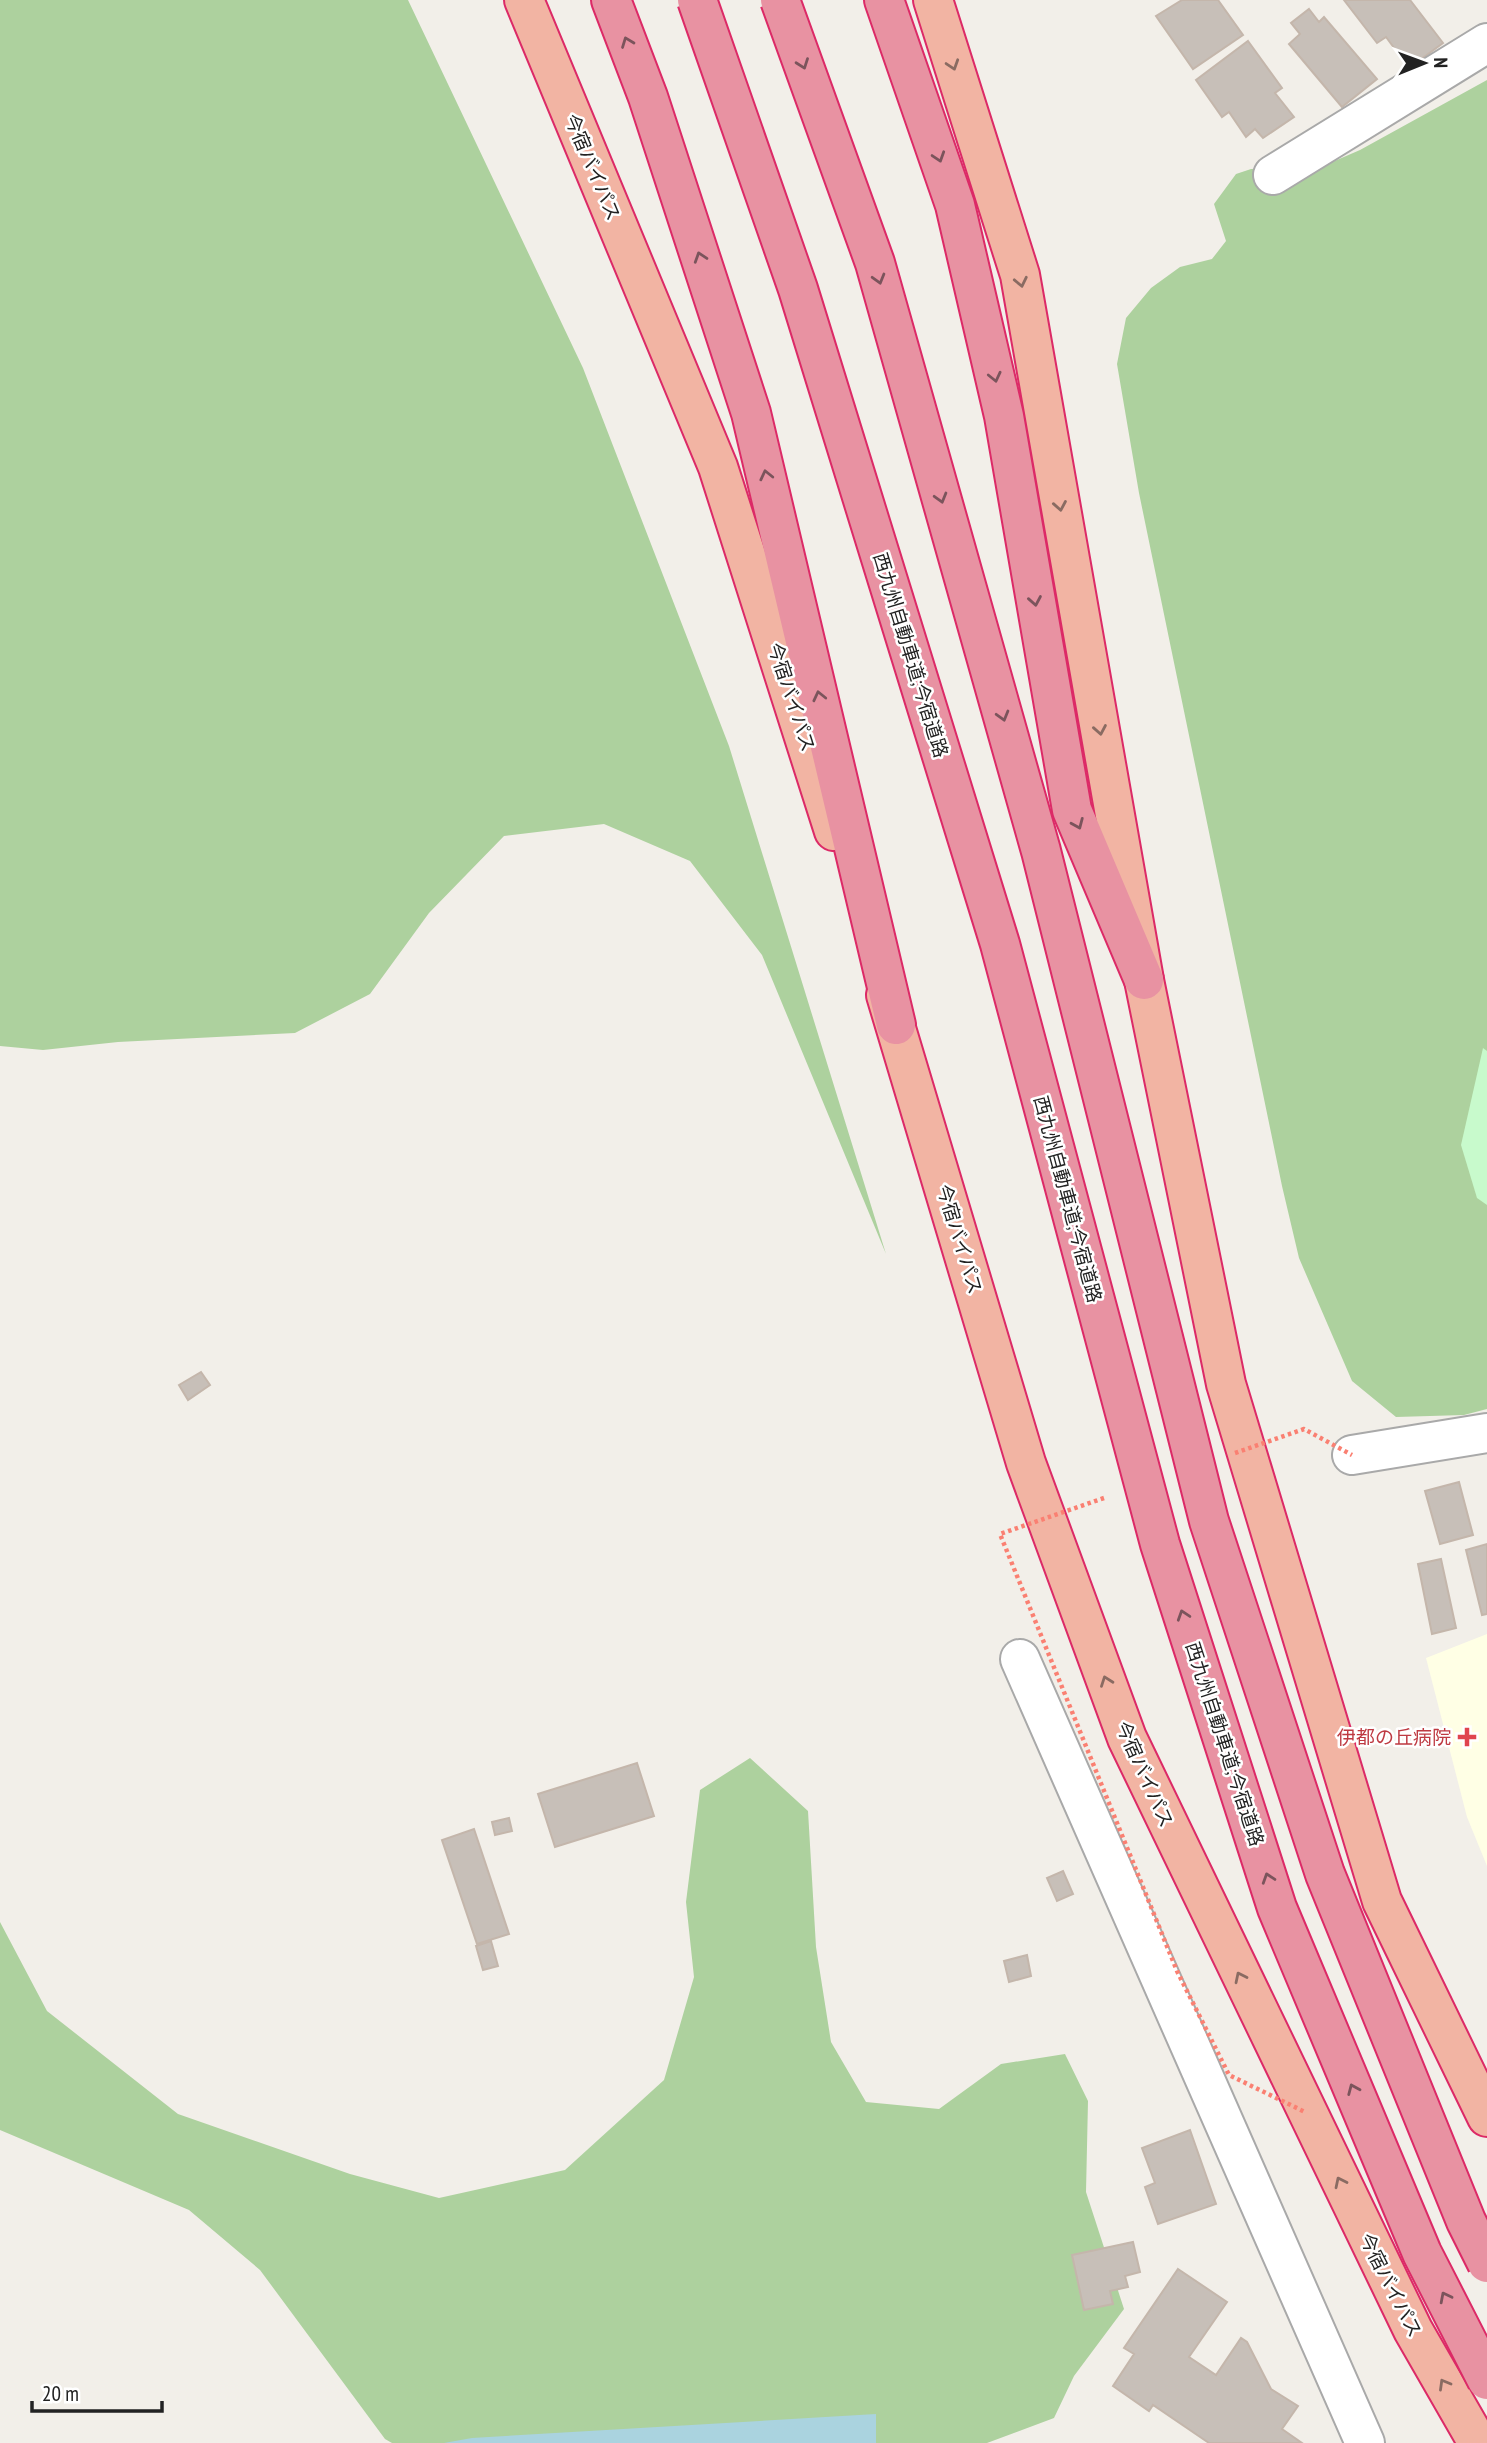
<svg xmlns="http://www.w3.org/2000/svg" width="1487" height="2443" viewBox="0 0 1487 2443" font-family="'PT Sans Narrow','Noto Sans JP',sans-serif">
  <rect width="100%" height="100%" fill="#f2efe9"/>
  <!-- education -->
  <path fill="#ffffe5" d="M1487,1634V1866L1467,1817L1426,1658Z"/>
  <!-- forest -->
  <path fill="#add19e" d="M0,0H408L583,368L729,746L886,1254L762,955L690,861L604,824L504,836L429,913L370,994L295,1033L118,1042L43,1050L0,1046Z
    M1487,80V1409L1464,1415L1396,1417L1352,1381L1299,1258L1282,1186L1139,493L1117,364L1126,318L1151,288L1180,267L1212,259L1226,241L1214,204L1236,174L1251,169L1323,166L1360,150Z
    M750,1758L808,1811L816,1947L831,2042L866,2102L939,2109L1001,2064L1065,2054L1088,2101L1086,2192L1124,2309L1074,2376L1054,2418L987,2443H392L385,2439L260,2270L189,2210L0,2130V1922L47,2011L178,2114L350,2174L439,2198L565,2170L664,2080L694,1977L686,1902L700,1790Z"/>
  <!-- park -->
  <path fill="#c8facc" d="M1483,1048L1487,1051V1205L1477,1198L1461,1145Z"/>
  <!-- water -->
  <path fill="#aad3df" d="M876,2414V2443H444L472,2438Z"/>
  <!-- building -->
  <path fill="#c7bfb8" stroke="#c4b6ab" stroke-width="2" d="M1182,0H1218L1243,35L1193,69L1156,16Z
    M1344,0H1410L1443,43L1409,68L1386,37L1377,43Z
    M1309,9L1319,22L1324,17L1377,79L1342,107L1289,44L1300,34L1291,23Z
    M1248,41L1282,88L1275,93L1294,117L1263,138L1255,129L1246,137L1229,112L1222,117L1196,80Z
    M201,1372L210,1385L188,1400L179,1385Z
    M1459,1482L1473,1535L1440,1544L1425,1491Z
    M1487,1544V1614L1482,1615L1466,1550Z
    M1441,1559L1456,1628L1432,1634L1418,1564Z
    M637,1763L654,1816L555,1847L538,1794Z
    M509,1818L512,1831L495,1835L492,1822Z
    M474,1829L509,1934L477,1944L442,1840Z
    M1063,1871L1073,1894L1057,1901L1047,1878Z
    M491,1941L498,1966L483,1970L476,1946Z
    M1027,1955L1031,1976L1009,1982L1004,1961Z
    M1190,2130L1216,2204L1158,2224L1145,2187L1155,2183L1142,2148Z
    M1133,2242L1140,2272L1125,2276L1128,2287L1110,2291L1113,2304L1084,2310L1072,2255Z
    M1178,2269L1227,2302L1189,2357L1216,2375L1241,2338L1247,2342L1271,2389L1298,2406L1282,2429L1302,2443H1209L1153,2405L1149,2411L1113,2386L1134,2354L1124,2348Z"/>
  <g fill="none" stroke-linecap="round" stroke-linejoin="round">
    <defs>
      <path id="minor" d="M1273,175L1487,43
        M1352,1455L1487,1433
        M1020,1659L1365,2443"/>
      <path id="trunk" d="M524,0L718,467L834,831
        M933,0L1020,275L1144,980L1226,1384L1382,1901L1487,2117
        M886,995L1026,1463L1127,1738L1413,2330L1478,2443"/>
      <path id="motorway" d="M611,0L648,97L751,413L896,1025
        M884,0L955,205L1004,416L1072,810L1144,980"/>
    </defs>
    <!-- minor casing -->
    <use href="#minor" stroke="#a9a9a9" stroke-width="42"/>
    <!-- trunk casing -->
    <use href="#trunk" stroke="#dc2a67" stroke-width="42"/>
    <!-- motorway casing -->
    <use href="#motorway" stroke="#dc2a67" stroke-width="42"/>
    <!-- minor -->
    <use href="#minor" stroke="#fff" stroke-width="38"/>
    <!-- trunk -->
    <use href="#trunk" stroke="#f2b4a3" stroke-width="38"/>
    <!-- motorway -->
    <use href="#motorway" stroke="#e892a2" stroke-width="38"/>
    <defs>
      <path id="motorway-bridge" d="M697,0L798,289L1000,944L1160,1544L1277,1908L1422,2253L1487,2380
        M780,0L875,263L1041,851L1209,1521L1325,1874L1466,2221L1487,2263"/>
    </defs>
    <!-- motorway-bridge casing -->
    <use href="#motorway-bridge" stroke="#dc2a67" stroke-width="42" stroke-linecap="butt"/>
    <!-- path-bridge -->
    <path stroke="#fa8072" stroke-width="4.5" stroke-dasharray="3.5 3.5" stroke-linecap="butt" d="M1235,1453L1304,1429L1352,1455
      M1104,1498L1000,1534L1177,1971L1229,2075L1305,2112"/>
    <!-- motorway-bridge -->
    <use href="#motorway-bridge" stroke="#e892a2" stroke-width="38"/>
  </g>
  <!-- one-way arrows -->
  <defs><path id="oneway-chevron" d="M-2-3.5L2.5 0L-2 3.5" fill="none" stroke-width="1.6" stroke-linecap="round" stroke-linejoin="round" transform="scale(1.75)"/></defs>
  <g stroke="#7b545c">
    <use href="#oneway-chevron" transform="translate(627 42) rotate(-111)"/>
    <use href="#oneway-chevron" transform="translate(803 64) rotate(70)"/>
    <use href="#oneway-chevron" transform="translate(939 157) rotate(72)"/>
    <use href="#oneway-chevron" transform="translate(700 257) rotate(-108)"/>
    <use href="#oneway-chevron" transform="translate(879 279) rotate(74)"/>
    <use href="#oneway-chevron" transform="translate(995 377) rotate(77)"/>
    <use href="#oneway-chevron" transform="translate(766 475) rotate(-103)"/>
    <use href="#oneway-chevron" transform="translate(941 498) rotate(74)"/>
    <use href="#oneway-chevron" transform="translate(1035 601) rotate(80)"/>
    <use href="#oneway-chevron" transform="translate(819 696) rotate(-103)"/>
    <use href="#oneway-chevron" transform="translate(1003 716) rotate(74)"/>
    <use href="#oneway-chevron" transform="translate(1078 824) rotate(67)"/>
    <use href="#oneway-chevron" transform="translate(1183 1615) rotate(-108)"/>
    <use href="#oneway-chevron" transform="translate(1268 1878) rotate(-108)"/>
    <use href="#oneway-chevron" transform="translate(1353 2089) rotate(-113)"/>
    <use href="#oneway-chevron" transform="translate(1445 2297) rotate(-117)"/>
  </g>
  <g stroke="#8a6b62">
    <use href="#oneway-chevron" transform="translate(953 65) rotate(72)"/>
    <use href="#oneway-chevron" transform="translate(1021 282) rotate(78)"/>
    <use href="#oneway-chevron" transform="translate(1060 506) rotate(80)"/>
    <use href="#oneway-chevron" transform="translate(1100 730) rotate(80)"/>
    <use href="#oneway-chevron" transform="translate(1106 1681) rotate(-110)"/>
    <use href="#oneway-chevron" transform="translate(1240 1977) rotate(-116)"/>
    <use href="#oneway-chevron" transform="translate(1340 2182) rotate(-116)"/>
    <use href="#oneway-chevron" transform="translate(1444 2384) rotate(-120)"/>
  </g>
  <!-- markers -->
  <path fill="#e0444e" stroke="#fff" stroke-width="2.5" d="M1463.5 1726.5h7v7h7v7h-7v7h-7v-7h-7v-7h7z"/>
  <g text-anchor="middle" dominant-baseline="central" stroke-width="5" stroke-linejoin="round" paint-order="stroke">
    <!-- street labels -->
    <g font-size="19" fill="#222" stroke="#fff">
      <text transform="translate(593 167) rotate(67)">今宿バイパス</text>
      <text transform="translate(911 655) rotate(73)">西九州自動車道;今宿道路</text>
      <text transform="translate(792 697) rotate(72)">今宿バイパス</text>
      <text transform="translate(1068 1199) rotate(75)">西九州自動車道;今宿道路</text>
      <text transform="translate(960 1239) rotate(73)">今宿バイパス</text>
      <text transform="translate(1225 1744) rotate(72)">西九州自動車道;今宿道路</text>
      <text transform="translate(1145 1774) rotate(66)">今宿バイパス</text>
      <text transform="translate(1391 2285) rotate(63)">今宿バイパス</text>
    </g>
    <!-- health labels -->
    <g font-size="19" fill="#be3a42" stroke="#fff" text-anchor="end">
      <text x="1451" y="1737">伊都の丘病院</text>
    </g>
  </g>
  <!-- north arrow -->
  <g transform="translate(1424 63) rotate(89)" stroke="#ffffff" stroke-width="5" paint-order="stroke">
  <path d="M0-5L12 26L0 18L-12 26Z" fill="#222222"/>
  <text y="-10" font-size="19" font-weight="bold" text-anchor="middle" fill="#222222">N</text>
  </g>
  <!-- scale -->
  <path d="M32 2401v10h130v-10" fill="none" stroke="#222222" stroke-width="3.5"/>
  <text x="42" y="2401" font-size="21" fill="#222222" stroke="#ffffff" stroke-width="5" paint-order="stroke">20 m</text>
</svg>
